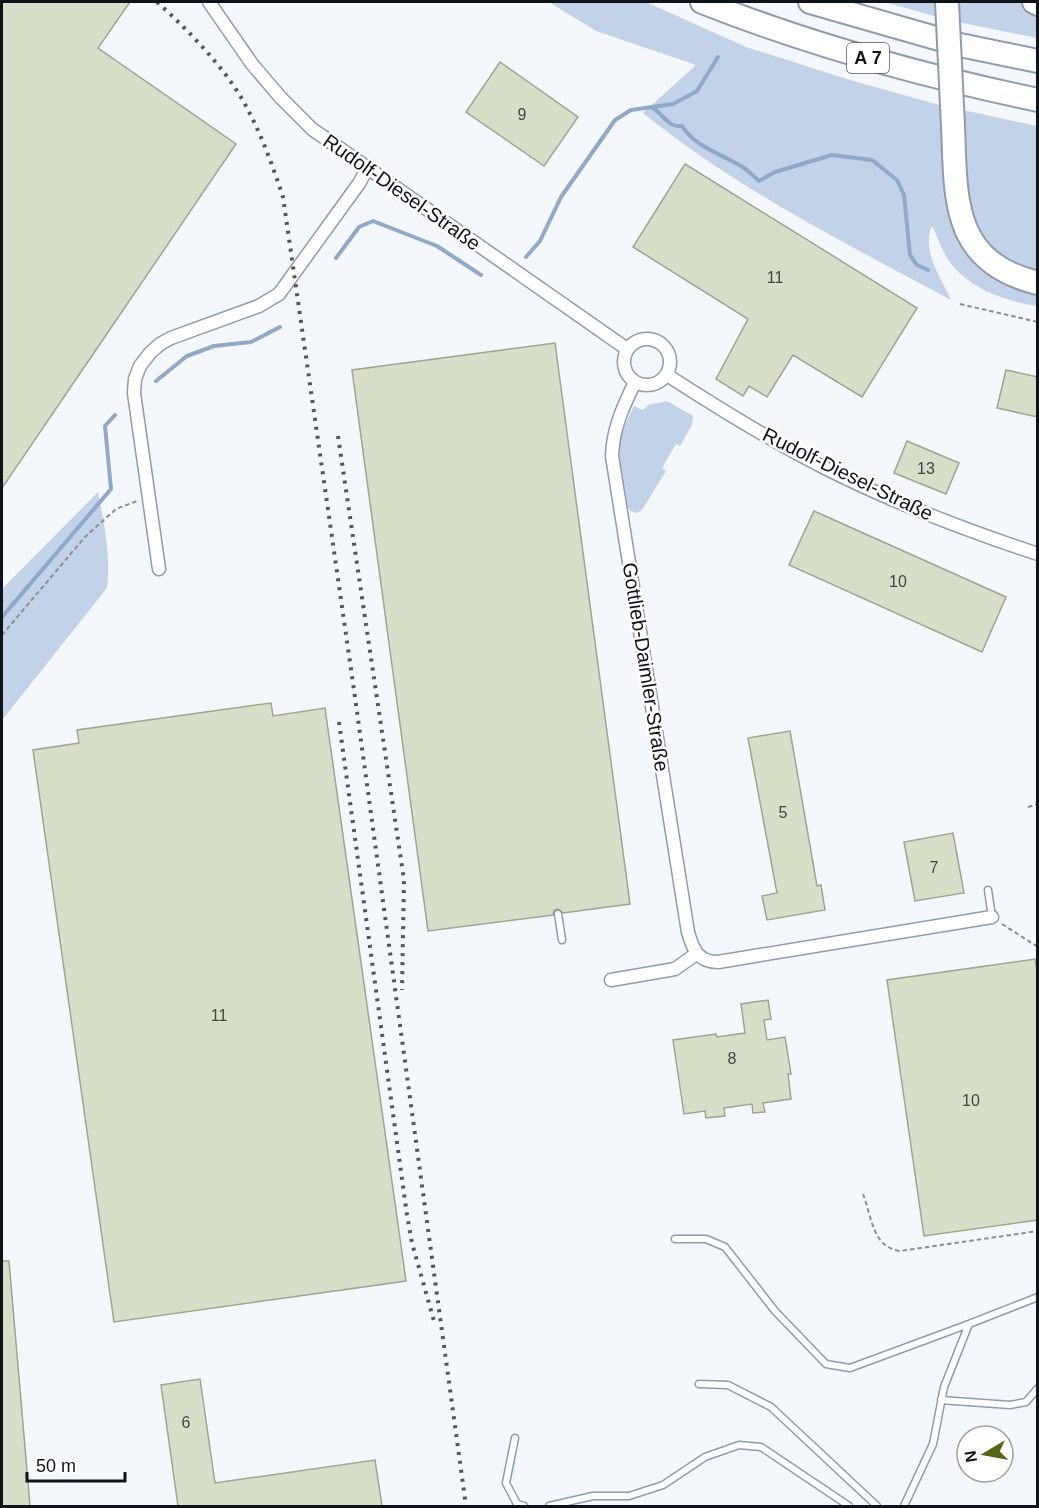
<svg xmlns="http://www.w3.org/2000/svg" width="1039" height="1508" viewBox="0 0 1039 1508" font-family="Helvetica,sans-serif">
  <rect width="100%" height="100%" fill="#f4f7fb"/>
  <!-- green -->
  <path fill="#c1d2e9" d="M549,2H646L746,47L850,80L943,106L950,209L1037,291V306C1004,301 964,287 946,256C941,247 937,236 932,226C921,250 941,278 951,300C845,243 737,189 643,113L696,65L596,31Z
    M884,2H938V17Z
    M957,2H1023L1037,13V38L958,22Z
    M963,110L1037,126V272C955,251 966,178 963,110Z
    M667,401L693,416L692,425L680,446L676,444L662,468L666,471L642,510L636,513L630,511L626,505L618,454L620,436L634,406L643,410L648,405Z
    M98,492C104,523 111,556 107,588L2,720V589Z"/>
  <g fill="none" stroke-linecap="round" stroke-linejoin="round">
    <!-- stream -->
    <path stroke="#91a9c9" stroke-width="4" d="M652,107C663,114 668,128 682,126C694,146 721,154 741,166C748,170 753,176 759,181L775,172L832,155L872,160L897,180L904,195L910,255L917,265L928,270
      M526,257L540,241L561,197L615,120L631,110L673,104L697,91L718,57
      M336,258L359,227L373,221L437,246L481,275
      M156,381L187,356L214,346L251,342L280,327
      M2,617L111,489L105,426L115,415"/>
  </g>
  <!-- building -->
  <path fill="#d8dfc9" stroke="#9fa591" stroke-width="1.5" d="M2,2H130L98,48L236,144L2,488Z
    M500,62L578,117L544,166L466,112Z
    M685,164L917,308L862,397L793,355L767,397L749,386L743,396L716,379L748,319L633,247Z
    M555,343L630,904L563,913L558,909L554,910L553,915L428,931L352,370Z
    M1006,370L1038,377V417L997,408Z
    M907,441L959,463L946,494L894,473Z
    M814,511L1006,597L982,652L789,565Z
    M271,703L273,716L325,708L406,1281L114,1322L33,750L79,743L77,730Z
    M790,731L817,886L821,885L825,910L767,920L762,896L777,893L748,738Z
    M953,833L964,893L915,901L904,842Z
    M1035,959L1038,977V1220L924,1236L887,980Z
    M768,1000L771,1019L764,1020L767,1040L785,1037L791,1074H788L791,1099L763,1103L765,1112L753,1113L752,1104L724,1108L725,1116L706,1118L705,1111L684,1114L673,1040L716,1034L717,1037L745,1033L741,1004Z
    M2,1261H9L30,1506H2Z
    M200,1379L215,1483L375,1460L382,1506H178L161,1385Z"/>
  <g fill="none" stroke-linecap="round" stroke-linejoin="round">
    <defs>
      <path id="service" d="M988,890L992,917
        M558,914L562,940
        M675,1239H706L725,1247L775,1311L826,1364L850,1368L969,1324
        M699,1384L728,1385L771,1407L877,1506
        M941,1400L1010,1405L1026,1402L1038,1388
        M515,1438L506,1483L517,1504L524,1506
        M549,1506L593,1496H629L663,1485L705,1457L739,1445L761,1447L849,1506
        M904,1506L933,1444L944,1387L969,1324L1038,1297"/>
      <path id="minor" d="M209,2L252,64L281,98L312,129L627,349
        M624 362a23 23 0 1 1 46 0a23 23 0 1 1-46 0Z
        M667,375C718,408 771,441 825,468C894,503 965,530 1038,554
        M635,382C623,407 613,428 612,456L688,932C693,950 698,962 718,962L992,917
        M159,569L134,393L135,379L140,366L150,353L160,344L171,338L259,306L279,294L360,182L367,168
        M611,980L675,969L696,954"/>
      <path id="motorway" d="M702,2C811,45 923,76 1038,100
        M810,2L960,45L1038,61
        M1034,2L1038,4
        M953,126C956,199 951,262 1038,283"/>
    </defs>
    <!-- service casing -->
    <use href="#service" stroke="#8f9cae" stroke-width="9"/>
    <!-- minor casing -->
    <use href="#minor" stroke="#8f9cae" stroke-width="15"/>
    <!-- motorway casing -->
    <use href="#motorway" stroke="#8f9cae" stroke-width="26"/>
    <!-- path -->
    <path stroke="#8b8e93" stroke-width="2" stroke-dasharray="4.5 3" stroke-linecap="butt" d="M960,304L1038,322
      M2,635L85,537L116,509L137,501
      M1028,807L1038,804
      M1002,924L1038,947
      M863,1194C872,1217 872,1247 900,1251L1038,1231"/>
    <!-- service -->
    <use href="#service" stroke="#fff" stroke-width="6"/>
    <!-- minor -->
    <use href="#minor" stroke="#fff" stroke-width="12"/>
    <!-- motorway -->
    <use href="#motorway" stroke="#fff" stroke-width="22"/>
    <!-- rail -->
    <path stroke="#53575c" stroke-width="4" stroke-dasharray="3 6" stroke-linecap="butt" d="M157,2C186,28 223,66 242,99C260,130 272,164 283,197L354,690L466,1506
      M338,436L404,880L402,990
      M339,722L407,1215L412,1243L434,1321"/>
    <defs>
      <path id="motorway-bridge" d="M947,2L953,126"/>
    </defs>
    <!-- motorway-bridge casing -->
    <use href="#motorway-bridge" stroke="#8f9cae" stroke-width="26" stroke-linecap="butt"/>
    <!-- motorway-bridge -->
    <use href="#motorway-bridge" stroke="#fff" stroke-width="22"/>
  </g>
  <g text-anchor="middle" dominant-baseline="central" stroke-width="5" stroke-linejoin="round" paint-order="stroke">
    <!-- number labels -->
    <g font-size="16" fill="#404645">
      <text x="522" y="114">9</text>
      <text x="775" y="277">11</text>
      <text x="926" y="468">13</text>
      <text x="898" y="581">10</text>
      <text x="783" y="812">5</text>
      <text x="934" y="867">7</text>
      <text x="219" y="1015">11</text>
      <text x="732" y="1058">8</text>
      <text x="971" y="1100">10</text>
      <text x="186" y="1422">6</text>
    </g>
    <!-- shield labels -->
    <rect fill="#fff" stroke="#565a5e" stroke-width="1.5" x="847" y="43" width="42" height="30" rx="4.5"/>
    <g font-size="18" font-weight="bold" fill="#0e1319">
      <text x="868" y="58">A 7</text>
    </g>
    <!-- street labels -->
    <g font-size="20" fill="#0e1319" stroke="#fff">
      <text transform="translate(402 192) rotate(35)">Rudolf-Diesel-Straße</text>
      <text transform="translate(848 474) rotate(26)">Rudolf-Diesel-Straße</text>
      <text transform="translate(646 667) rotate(81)">Gottlieb-Daimler-Straße</text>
    </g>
  </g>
  <!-- border -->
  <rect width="1039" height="1508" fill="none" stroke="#0e1319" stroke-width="6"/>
  <!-- north arrow -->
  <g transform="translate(985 1454) rotate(260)"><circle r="28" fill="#ffffff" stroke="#9fa1a3" stroke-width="1.5"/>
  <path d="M0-4.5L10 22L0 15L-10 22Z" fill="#556711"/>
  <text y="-9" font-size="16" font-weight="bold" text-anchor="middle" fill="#0e1319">N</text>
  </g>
  <!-- scale -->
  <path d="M27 1472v9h98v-9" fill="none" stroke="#0e1319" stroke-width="3"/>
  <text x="36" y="1472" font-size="18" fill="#0e1319" stroke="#ffffff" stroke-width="4.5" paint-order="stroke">50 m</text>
</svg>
